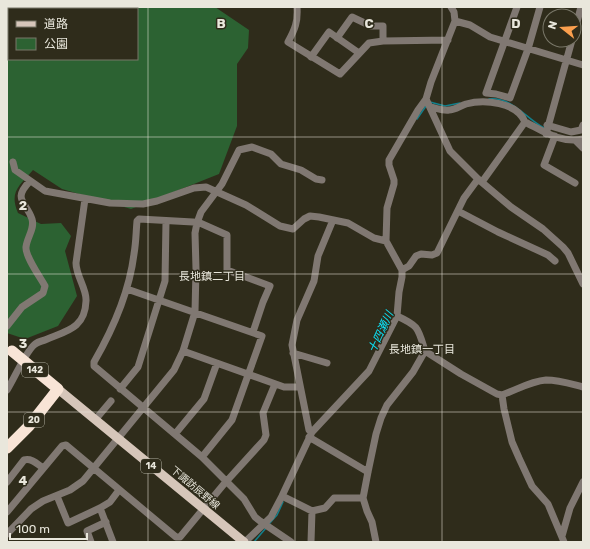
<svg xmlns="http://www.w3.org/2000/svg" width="590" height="549" viewBox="0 0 590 549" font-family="Rubik,'Noto Sans JP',sans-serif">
  <rect width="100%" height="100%" fill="#2f2c1b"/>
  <!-- green -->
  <path fill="#2c6232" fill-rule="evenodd" d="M7,7H215L249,30L248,48L237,64V126L219,174L131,209L62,189L33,170C19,186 9,192 18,213L41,224L61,223L71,236L65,251L77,296L58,326L25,339L7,333ZM9,9H137V59H9Z"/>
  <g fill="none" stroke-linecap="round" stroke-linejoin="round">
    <!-- stream -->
    <path stroke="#12808d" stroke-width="1.5" d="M489,99C513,97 525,118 544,128
      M430,102L445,106L460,103
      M417,119L426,106
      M269,524L277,515L283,502
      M254,542L266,528"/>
    <!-- minor -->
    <path stroke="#807872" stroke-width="7" d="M297,7C298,22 295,29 288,42L340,74L369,43L383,41L448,40
      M517,7L486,93L496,94L510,98L528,49L540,7
      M455,21L470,25L490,37L583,65
      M574,33L581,7
      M337,38L352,17L371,26H383V41
      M311,57L329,32L359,53
      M426,99L450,151L478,179L511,207L543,229L563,247L568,253L583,284
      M430,107C436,108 443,111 449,110C455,110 460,106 466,104C484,99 517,102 525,122
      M547,125L571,132L581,130L583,125
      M546,134L572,40
      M555,136L544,165L575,183
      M576,141L583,148
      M13,162L15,170L45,191L110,203L143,204L157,201L194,188L206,187L246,205L280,226L293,229L304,219L310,216L319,217L348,223L374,238L386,241
      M482,182L525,122C543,131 561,144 583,139
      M458,211L498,232L548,255L555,261
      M402,270L409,266L416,256L421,254L432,255L437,253L464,198L478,179
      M127,289L262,336L232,420L202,457
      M397,316C419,326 418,328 425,351L461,374L497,394L502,395C516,390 531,381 546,380C559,380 571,384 583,387
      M7,326L22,307L43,293L45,286C40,277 25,256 26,247C27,237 35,229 32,219C26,201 12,200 30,181
      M253,332L263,302L270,286L227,270V235L200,223L193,222L139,219L137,221C136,232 136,243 134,254C129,294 113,329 94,362V366L202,457L244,499L255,517L260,521L291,542
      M183,351L284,387H300
      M293,353L327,363
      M120,389L138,367L165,281L166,221
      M7,390C14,379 25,353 34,345C37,342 41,341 45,340C66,331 85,329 86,301C87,289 76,276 76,263L85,199
      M502,395L504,409L512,442L519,458L532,486L548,504L564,542
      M95,420L111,401
      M312,432L309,430L292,345L297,320L314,281L318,256L333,220
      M175,434L204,399L217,363
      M309,437L368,472
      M7,482L24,460C32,458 37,464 43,468
      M57,496L68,523L100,508L110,502L119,490
      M282,496L312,511L325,508L334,498H363
      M100,508L113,542
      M7,512L62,446L66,445L176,537H180L224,484L264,440L266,435L263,413L275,384
      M7,534L31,509L43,501L70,490L83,481L174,370L183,351L195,312L196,269L195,233L197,223L201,212L222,184L239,150L252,147L271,154L281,164L301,170L316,179L322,180
      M562,536L570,508L583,482
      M91,542L87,531L106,522
      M245,542L271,517L282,496L312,432L369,371L397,316L399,292L402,277V270L386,241L387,208L394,184V180L389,165V160L418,110L426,99L431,82L455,21L454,12L451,7
      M311,542L312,511
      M376,542L372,522L367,511L363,498L368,472L376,434L381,418L387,405L413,372L425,351"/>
    <!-- major -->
    <path stroke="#d6c6ba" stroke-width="9" d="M58,389L244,542"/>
    <!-- highway -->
    <path stroke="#f8e4d6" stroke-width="11" d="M7,448L29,426L58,389L12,351"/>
  </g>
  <!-- grid -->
  <path fill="none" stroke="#e9e7dc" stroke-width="1" stroke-opacity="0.55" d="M148,7V542M295,7V542M442,7V542M7,137H583M7,274H583M7,412H583"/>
  <g text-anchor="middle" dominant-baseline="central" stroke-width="3" stroke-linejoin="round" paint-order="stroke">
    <!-- shield labels -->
    <g fill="#2f2c1b" stroke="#b1afa2" stroke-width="1">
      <rect x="22" y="363" width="26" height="14" rx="3"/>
      <rect x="24" y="413" width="20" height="14" rx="3"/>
      <rect x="141" y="459" width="20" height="14" rx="3"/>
    </g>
    <g font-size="9" font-weight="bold" fill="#e9e7dc">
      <text x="35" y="370">142</text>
      <text x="34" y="420">20</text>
      <text x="151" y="466">14</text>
    </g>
    <!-- street labels -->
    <g font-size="10" fill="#e9e7dc" stroke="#2f2c1b">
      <text transform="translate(195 488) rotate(40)">下諏訪辰野線</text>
    </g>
    <!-- neighbourhood labels -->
    <g font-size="11" fill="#e9e7dc" stroke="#2f2c1b">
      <text x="212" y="276">長地鎮二丁目</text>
      <text x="422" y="349">長地鎮一丁目</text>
    </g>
    <!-- water labels -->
    <g font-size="11" font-style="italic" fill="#0be4fa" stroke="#2f2c1b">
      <text transform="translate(381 332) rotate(-65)">十四瀬川</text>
    </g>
  </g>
  <g font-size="13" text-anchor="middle" font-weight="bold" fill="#e9e7dc" stroke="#2f2c1b" stroke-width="3" stroke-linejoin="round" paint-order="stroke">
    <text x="221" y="28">B</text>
    <text x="369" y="28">C</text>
    <text x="516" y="28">D</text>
    <text x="23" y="210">2</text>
    <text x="23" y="348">3</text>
    <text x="23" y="485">4</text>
  </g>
  <!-- border -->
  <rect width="590" height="549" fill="none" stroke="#e9e7dc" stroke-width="16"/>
  <!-- legend -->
  <rect x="8" y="8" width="130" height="52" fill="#2f2c1b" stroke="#797768"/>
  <rect x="16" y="21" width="20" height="6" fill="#d6c6ba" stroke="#797768"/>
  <text x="44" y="28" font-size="12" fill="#e9e7dc">道路</text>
  <rect x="16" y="38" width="20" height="12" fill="#2c6232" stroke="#797768"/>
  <text x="44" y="48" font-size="12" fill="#e9e7dc">公園</text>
  <!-- north arrow -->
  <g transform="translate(562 28) rotate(287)"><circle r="19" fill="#2f2c1b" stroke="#797768"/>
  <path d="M0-3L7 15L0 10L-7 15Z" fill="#fa9f4e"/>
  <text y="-6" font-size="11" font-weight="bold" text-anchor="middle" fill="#e9e7dc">N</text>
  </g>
  <!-- scale -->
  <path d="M10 533v6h77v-6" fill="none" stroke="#e9e7dc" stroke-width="2"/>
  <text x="16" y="533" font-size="12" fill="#e9e7dc" stroke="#2f2c1b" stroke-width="3" paint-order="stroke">100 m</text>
</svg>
